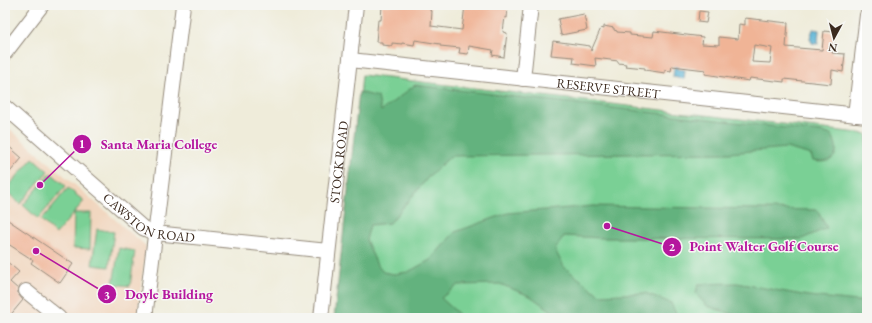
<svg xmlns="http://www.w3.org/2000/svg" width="872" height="323" viewBox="0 0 872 323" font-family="'EB Garamond',serif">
  <rect width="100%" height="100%" fill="#f6f6f2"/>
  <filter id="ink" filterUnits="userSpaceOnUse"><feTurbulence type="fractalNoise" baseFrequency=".025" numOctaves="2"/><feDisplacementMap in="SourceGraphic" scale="8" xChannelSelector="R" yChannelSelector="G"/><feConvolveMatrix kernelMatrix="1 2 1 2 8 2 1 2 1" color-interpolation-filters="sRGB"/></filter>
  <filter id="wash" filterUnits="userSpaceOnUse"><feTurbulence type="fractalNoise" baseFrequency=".012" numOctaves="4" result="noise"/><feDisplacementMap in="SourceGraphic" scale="16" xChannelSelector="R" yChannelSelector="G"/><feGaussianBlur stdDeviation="0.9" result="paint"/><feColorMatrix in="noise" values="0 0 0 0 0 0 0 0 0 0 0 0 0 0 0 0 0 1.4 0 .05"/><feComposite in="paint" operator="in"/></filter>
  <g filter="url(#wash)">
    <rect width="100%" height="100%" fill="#efecda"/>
    <!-- built -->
    <path fill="#f1d5bd" d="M5,125L146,246L137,318H5Z"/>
    <!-- green -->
    <path fill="#7ad095" stroke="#5a7d5a" d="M362,75L867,134V318H339Z
      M33,158L48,171L20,204L5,190Z
      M51,173L66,186L38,219L23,205Z
      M68,188L84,201L56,234L41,220Z
      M74,213H91L90,249L73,248Z
      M97,229L114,232L109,267L92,265Z
      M119,248L135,251L130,286L113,284Z"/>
    <!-- forest -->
    <path fill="#63b27e" stroke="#4f6e4e" d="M415,85L821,132L832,135C842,154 834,165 813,161L811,155L786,148L729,153L451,156L430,175L390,223L370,225L366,240L377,265L383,272L394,274L408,272L430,260L455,232L508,213L593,206L817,210L827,228L802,239L601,238L564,236L555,250L564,267L600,295L645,293L671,303L676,314V318H562L530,296L500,284L458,285L441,298L461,316L475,318H334L359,92L378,97L381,111Z
      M737,283L808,296L867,302V318H744L707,306L696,294L698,284Z"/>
    <!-- water -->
    <path fill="#58b3d6" stroke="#4a6e7a" d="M813,29L819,30L818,44L812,43L810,38Z
      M675,60H678L677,69L685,70L684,79L673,77Z"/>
    <g id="blocks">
      <!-- building -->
      <path fill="#f0b496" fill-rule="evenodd" d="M382,5H431L430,11H432L431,26L462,30L465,5H508L507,18L505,17L503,32L507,33L504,57L492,55L493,50L469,46L468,54L459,53L460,48L440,46V44L415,40L414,45L402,43V44L392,43V46L382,45V42H376L378,20H381Z
        M699,11L708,12L706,23L698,22Z
        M584,14L587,30L561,35L558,19Z
        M745,18L788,23L786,47L822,50L824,31L835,32L832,53L845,54L843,72L832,70L831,84L784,79V82L750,78L749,81L705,74L706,70L672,66L671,71L665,70V73L645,70V68L625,66L626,64L618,63V61L595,58L596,66L573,63L574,57L551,55L553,41L590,46L591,51L601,28L604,29V26L614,28V30L617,31V32L630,33V35L653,37L654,31L703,37L702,44L719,45V37L738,39L739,24L745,25ZM754,45L772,48L770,63L752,62Z
        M5,143L22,158L10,172L5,167Z
        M5,218L73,264L60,283L31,263L33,260L5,242Z
        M5,260L19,272L10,282L18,289V294L23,300L8,318H5Z"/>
    </g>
  </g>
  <g filter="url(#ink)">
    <use href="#blocks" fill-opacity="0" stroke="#958b7c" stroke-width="1"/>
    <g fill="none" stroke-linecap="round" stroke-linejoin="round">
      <defs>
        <g id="minor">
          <path d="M5,53L42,5"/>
          <path id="s1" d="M350,60L867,116"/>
          <path d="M523,79L531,5"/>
          <path id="s2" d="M5,107L143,228L155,233L328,251"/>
          <path d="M855,115L867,15"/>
          <path d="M26,291L59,318"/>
          <path d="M145,318L183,5"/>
          <path id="s3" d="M321,318L356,5"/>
        </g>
      </defs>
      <!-- minor casing -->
      <use href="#minor" stroke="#958b7c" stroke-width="16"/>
      <!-- minor -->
      <use href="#minor" stroke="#fff" stroke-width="14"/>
    </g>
  </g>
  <g text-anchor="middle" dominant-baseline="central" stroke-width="3" stroke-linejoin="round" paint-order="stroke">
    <!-- street labels -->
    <g font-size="13" fill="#3b2a1e" stroke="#f6f6f2">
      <text stroke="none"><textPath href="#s1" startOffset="260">RESERVE STREET</textPath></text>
      <text stroke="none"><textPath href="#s3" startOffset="157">STOCK ROAD</textPath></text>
      <text stroke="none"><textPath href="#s2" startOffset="185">CAWSTON ROAD</textPath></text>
    </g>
  </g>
  <!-- callouts -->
  <path fill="none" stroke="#b5179e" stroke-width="1.5" d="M40 185L82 144M607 226L672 247M36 251L107 294"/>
  <g fill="#b5179e" stroke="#f6f6f2" stroke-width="1.5">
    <circle cx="40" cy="185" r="4"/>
    <circle cx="607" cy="226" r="4"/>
    <circle cx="36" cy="251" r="4"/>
    <circle cx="82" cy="144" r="10"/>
    <circle cx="672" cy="247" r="10"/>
    <circle cx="107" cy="294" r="10"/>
  </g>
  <g font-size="12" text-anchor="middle" font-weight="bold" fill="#fff">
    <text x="82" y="148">1</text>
    <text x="672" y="251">2</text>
    <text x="107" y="299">3</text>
  </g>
  <g font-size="14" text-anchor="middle" font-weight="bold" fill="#b5179e" stroke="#f6f6f2" stroke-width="3" stroke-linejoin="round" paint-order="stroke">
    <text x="159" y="149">Santa Maria College</text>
    <text x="764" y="251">Point Walter Golf Course</text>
    <text x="169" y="299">Doyle Building</text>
  </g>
  <!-- margin -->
  <rect width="872" height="323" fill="none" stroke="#f6f6f2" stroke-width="20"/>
  <!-- north arrow -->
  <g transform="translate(834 38) rotate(187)" stroke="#f6f6f2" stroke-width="3" paint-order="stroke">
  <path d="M0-3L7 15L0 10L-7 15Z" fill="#3b2a1e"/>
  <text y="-6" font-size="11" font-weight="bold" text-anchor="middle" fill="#3b2a1e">N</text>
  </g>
</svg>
